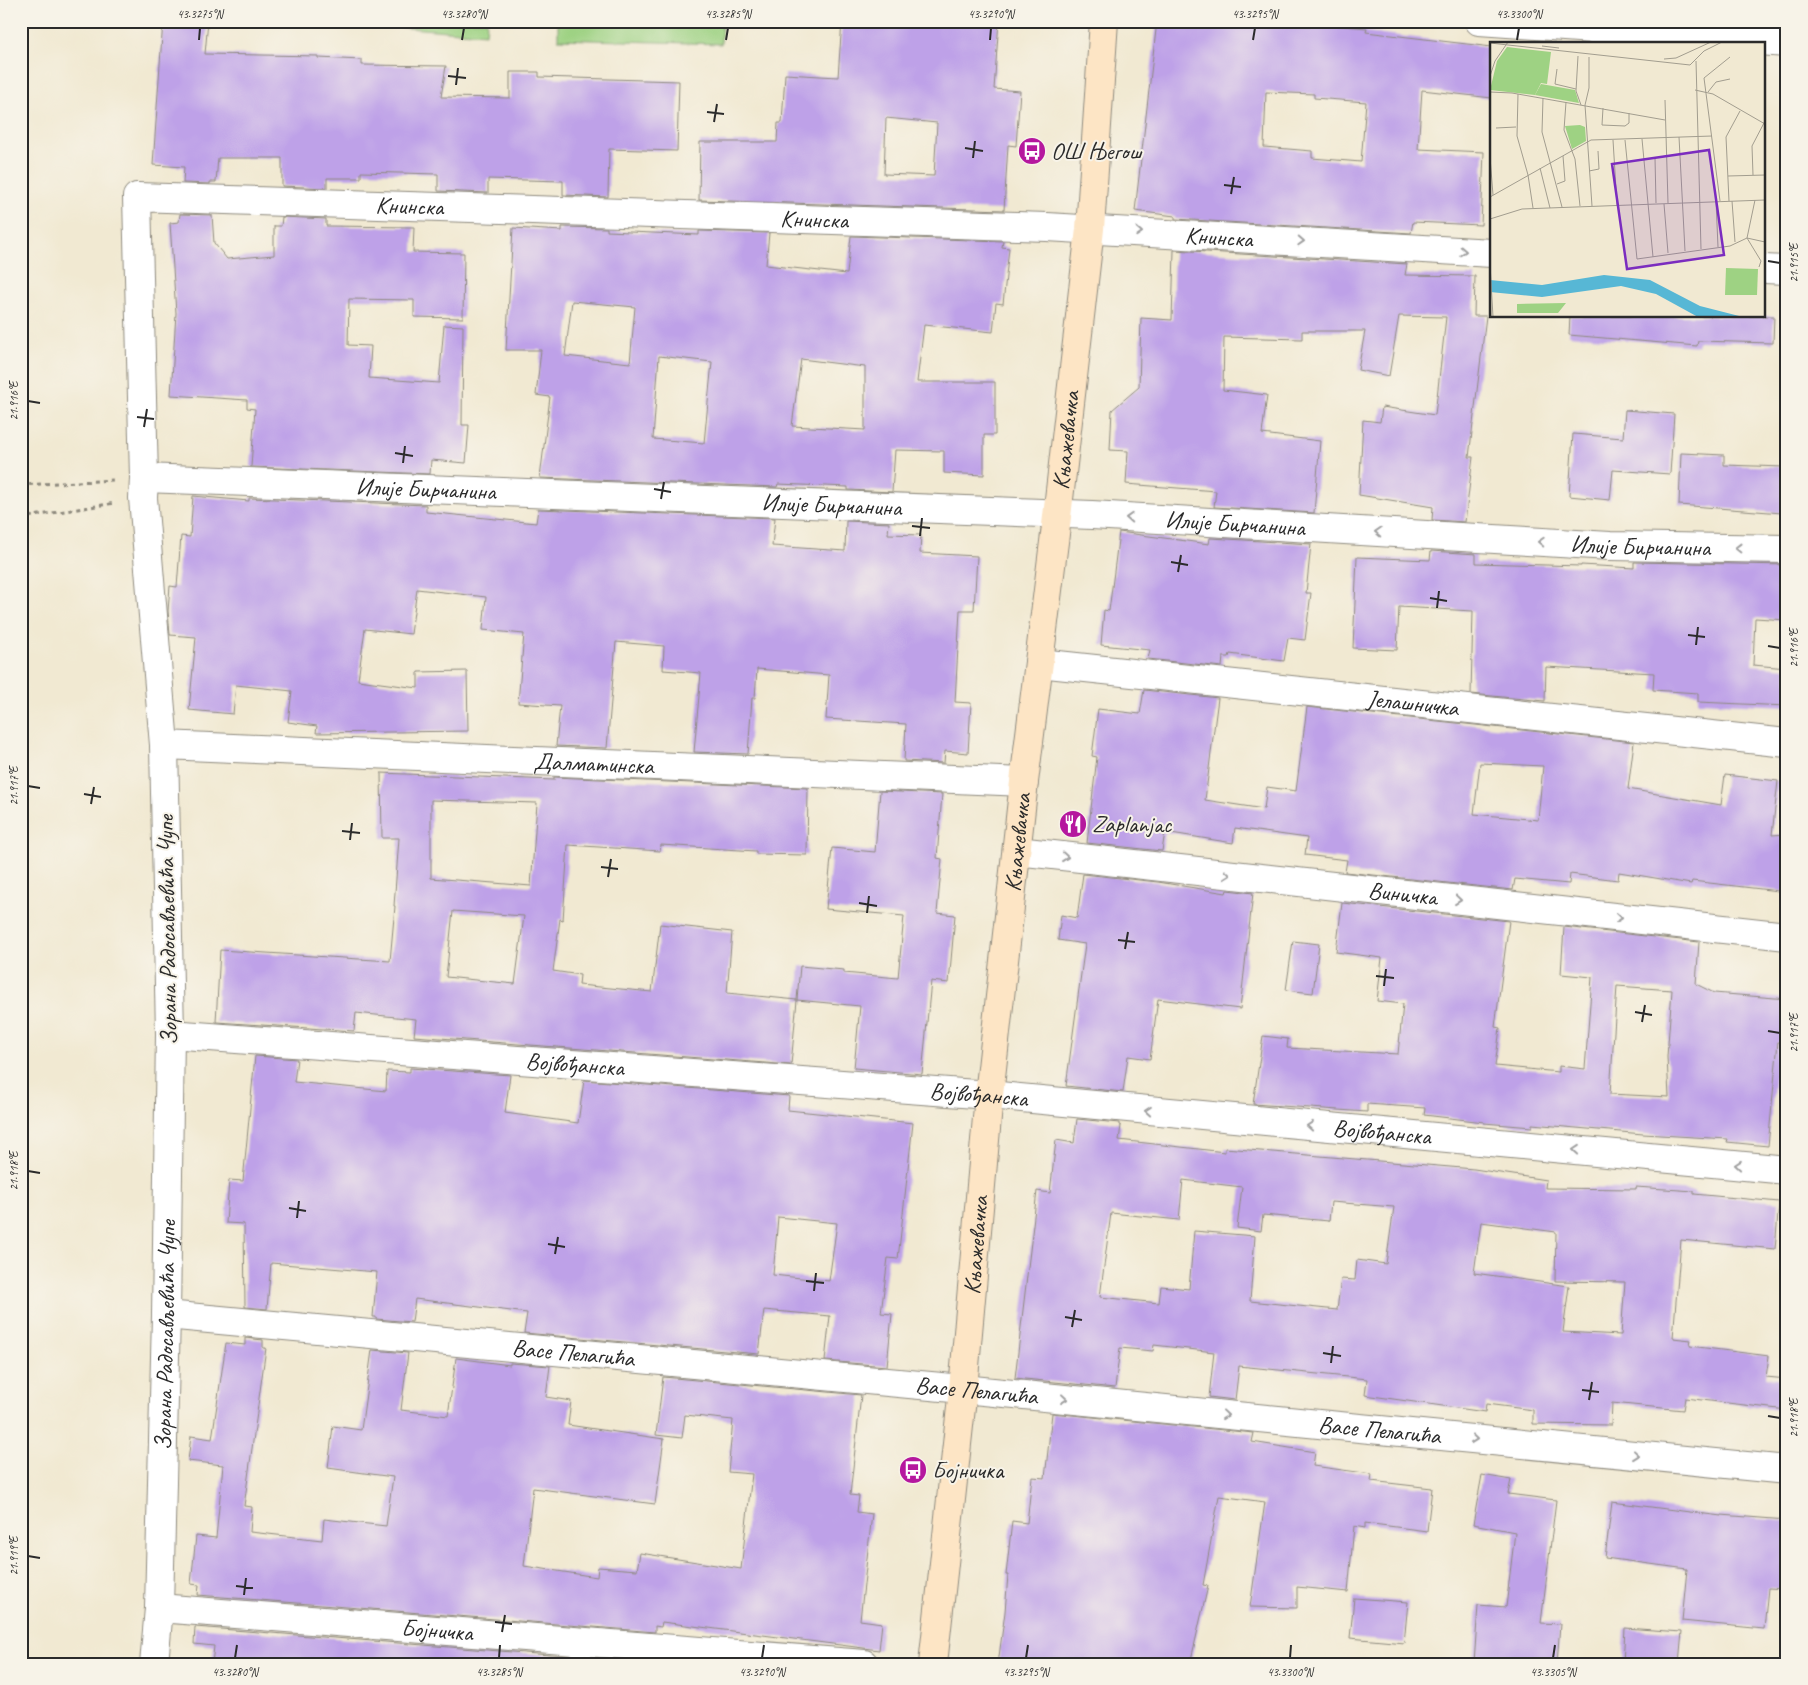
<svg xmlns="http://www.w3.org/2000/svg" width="1808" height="1685" viewBox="0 0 1808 1685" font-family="Caveat,sans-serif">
  <rect width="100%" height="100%" fill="#f7f3e8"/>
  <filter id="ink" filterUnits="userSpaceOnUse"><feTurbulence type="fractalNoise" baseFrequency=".02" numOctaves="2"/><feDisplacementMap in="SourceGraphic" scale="10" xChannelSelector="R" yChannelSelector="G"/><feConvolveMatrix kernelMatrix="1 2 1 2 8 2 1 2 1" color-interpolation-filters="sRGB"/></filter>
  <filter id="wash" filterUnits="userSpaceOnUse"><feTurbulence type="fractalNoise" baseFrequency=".0096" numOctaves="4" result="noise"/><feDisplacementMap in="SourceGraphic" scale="20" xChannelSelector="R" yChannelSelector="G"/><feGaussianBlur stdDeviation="1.12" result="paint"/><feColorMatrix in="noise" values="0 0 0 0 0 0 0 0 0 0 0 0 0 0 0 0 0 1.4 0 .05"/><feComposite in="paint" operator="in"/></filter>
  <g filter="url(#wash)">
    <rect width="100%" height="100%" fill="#f1e9d2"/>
    <!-- grass -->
    <path fill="#9ed283" stroke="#647e57" d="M395,21H487L486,34L395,27Z
      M558,21H722L721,44L558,39Z"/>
    <g id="blocks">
      <!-- building -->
      <path fill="#bea1e8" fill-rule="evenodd" d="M163,21H208L205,54L318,56V58L362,60V65L446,66L441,97L510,98V72H539V77L679,81L677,151L609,149L608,197L563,195V181L488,179V193L438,191V174L361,172V178H327V188L282,186V158H218L216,182H210V184L183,183L184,167L153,165Z
        M842,21H999L994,89L1020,91L1016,146L1008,145L1004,210L699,200L700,142H777L778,123H782L785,74L838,77ZM886,118L937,123L934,176L884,174Z
        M1157,21H1199L1222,24L1320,26V24L1367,28L1366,32L1492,47V98L1422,90L1418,149L1484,152L1481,225L1413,222L1411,233L1175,219V216L1135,211ZM1266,92L1314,94V98L1366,102L1361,162L1312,158V151L1264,147Z
        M180,214L212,215L214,243L227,259L274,255V226H281L282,217L326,219V226L414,227L413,252L464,253L463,318L414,317V300L349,299L348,345L371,346L369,378L439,383L444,325L463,326L462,425H469L466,463L431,460L430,474L251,467L255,409L247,408V400L171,395L176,313L170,223L179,222Z
        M562,227L607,228V231L699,235V231L769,233L766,265L847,274L851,236L1003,241L1002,247L1009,248L1003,304L996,303L993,332L924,325L917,382H995V435H984V475L944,473V451L895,450L892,492L848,490V487L778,484L777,487L540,478L550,397L536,395L541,350H506L513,228L562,231ZM572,301L635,307L630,363L565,356ZM659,356L712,362L704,443L653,439ZM801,359L865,367V430L792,426Z
        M1174,250L1407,264L1405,275L1475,276L1474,316H1486L1469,457H1473L1465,522L1432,520L1433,507L1359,495L1363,420L1380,422L1382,407L1435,415L1446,317L1399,316L1389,376L1358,370L1365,331H1302V339L1224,337L1223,390L1267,395L1262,434L1320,441L1314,513L1214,507L1216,491L1126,484L1128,451L1110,450L1112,410L1139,387L1141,318L1172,320Z
        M1570,316H1774L1773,343L1698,341L1697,346L1569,335Z
        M1625,410L1674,414L1670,474L1613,470L1610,500L1569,496L1573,434L1623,438Z
        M1681,453L1724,455V465L1784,467L1782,513L1679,505Z
        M193,496L249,501V498L426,505V512L536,523L538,509L775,518L772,546L845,551L846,521L889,523L888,534L921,535L920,553L977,556L974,610H960L955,702L971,703L968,753L945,751L944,763L904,761L906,724L826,719L829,675L757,669L755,698H752L748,754L694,752L701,673L663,670L664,646L616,642L607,748L556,746L560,706L518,703L524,634L483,630L486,597L417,589L411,634L365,629L358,680L418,688V672L467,671L468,731L316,733L317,726L288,722L292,691L236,685L233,714L189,710L196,637L170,635L168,611L170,586L177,587L181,536L190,537Z
        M1119,532L1209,544L1210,538L1311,544L1306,593H1311L1305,640L1288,638L1284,661L1230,654L1229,657H1223L1222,667L1148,659L1150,650L1101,645L1104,610L1109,611Z
        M1431,551L1476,554V563L1581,566V565L1634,568V562L1787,565V620L1755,618L1753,665L1787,668V706L1698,702V693L1653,690L1654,673L1546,667L1545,701L1471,694L1473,611L1399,607L1397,650L1353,648L1357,557L1430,560Z
        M1144,690L1218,698L1205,800L1264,809L1267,787L1296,791L1307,707L1634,742L1628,789L1721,805L1725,775L1778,781L1772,835L1787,834V892L1692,881L1691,884L1619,872L1618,880L1570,874L1569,884L1515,879L1513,890L1345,872L1347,860L1305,855L1307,838L1235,828L1233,843L1165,832L1162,851L1087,843L1097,757L1092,756L1098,709L1140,714ZM1480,763L1543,766L1538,820L1474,814Z
        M381,773L554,780V777L808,788L807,855L756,854V851L661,845L660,851L568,845L563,920L560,919L553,971L580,975L579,985L652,992L660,924L732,932L727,993L797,1000L791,1065L414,1036L416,1019L356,1013L354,1031L216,1022L220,950L390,961L395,906H394L399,838H382ZM431,800L537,803L531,886L431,878ZM453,911L524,916L515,984L446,977Z
        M880,791L942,794L937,858L942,859L937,913L955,915L949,983L931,981L922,1074L854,1068L860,1006L797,1000L800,966L844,970V973L898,978L904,916L826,909L832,848L875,852Z
        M1083,874L1158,882L1226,893L1227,890L1253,893L1240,1009L1158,999L1150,1059L1128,1056L1123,1092L1066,1086L1085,944L1058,940L1061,915L1077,918Z
        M1342,903L1509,921L1495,1027L1500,1028L1495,1066L1559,1072V1066L1585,1069L1592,977L1561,974L1564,927L1699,942L1696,984L1714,993L1787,999V1042H1778L1768,1146L1727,1142L1728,1139L1643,1134L1532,1124V1127L1484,1123V1122L1424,1115L1425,1108L1367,1104V1112L1253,1104L1263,1036L1288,1039L1287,1048L1398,1054L1403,1004L1377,1001L1382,958L1336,952ZM1617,986L1672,990L1667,1057L1669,1097L1610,1094Z
        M1293,941L1319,944L1313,993L1286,990Z
        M255,1056L297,1059L294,1082L386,1091L387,1071L410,1072V1068L510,1075L505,1113L578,1123L584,1080L789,1096L788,1110L913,1123L898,1259L888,1258L881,1313L892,1314L887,1366L825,1361L830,1316L764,1310L759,1354L524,1333L527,1313L415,1299L412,1322L376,1319V1317H373L377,1272L271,1263L267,1309L245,1307L244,1224L226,1223L229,1180L243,1181ZM778,1217L837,1223L829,1281L773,1275Z
        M1077,1119L1119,1123V1125L1121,1126L1119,1140L1225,1152V1148L1474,1169L1546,1180L1545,1188L1636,1189V1187L1694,1191V1194L1779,1202L1775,1249L1681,1240L1673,1338L1691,1340L1690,1346L1769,1356L1766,1377L1787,1379V1410L1685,1398L1683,1410L1612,1403L1611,1425L1533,1424V1410L1486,1404L1485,1412L1365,1395L1367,1379L1239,1366L1235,1400L1209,1397L1214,1352L1154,1345L1153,1351L1120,1348L1115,1388L1015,1378L1037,1191L1050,1193L1056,1140L1074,1143ZM1183,1180L1242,1187L1237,1228L1261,1231L1263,1215L1329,1221L1331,1202L1394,1207L1386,1264L1357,1260L1355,1280L1341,1279L1337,1310L1250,1301L1255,1236L1194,1231L1189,1289L1161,1286L1159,1303L1100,1297L1111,1213L1179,1220ZM1481,1222L1556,1232L1555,1281L1625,1282L1621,1335L1563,1332L1569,1286L1474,1273Z
        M245,1338L263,1340V1348H266L244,1506L252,1507L250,1532L322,1540L324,1519L386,1526L393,1477L328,1468L333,1426L361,1430L372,1350L408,1353L401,1410L448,1416L456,1358L510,1365V1363L550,1366L546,1397L571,1401L568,1425L664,1439L655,1504L533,1488L524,1566L597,1577L598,1567L637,1570L640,1553L741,1569L752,1474L728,1472L733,1420L685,1415L682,1438L656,1435L663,1377L861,1395L850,1495L859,1496L857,1512L872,1514L860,1620L882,1623L879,1650L662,1622L661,1627L655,1626V1632L198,1595L199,1585L191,1584L196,1536L216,1538L223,1465L188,1461L191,1436L212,1439L226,1343L245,1345Z
        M1052,1413L1254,1433L1252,1442L1315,1452L1313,1466L1372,1474L1371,1481L1432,1488L1427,1531L1365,1523V1528L1354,1526L1348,1592L1297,1587V1608L1250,1607L1265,1502L1219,1496L1203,1585L1208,1586L1190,1664H998L1005,1612L1008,1575H1006L1012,1521L1027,1523L1032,1477L1045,1478Z
        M1482,1475L1511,1480L1508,1494L1556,1500L1541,1623L1560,1624L1557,1664H1474L1478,1605L1506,1607L1515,1532L1473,1524Z
        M1612,1502L1721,1516V1515L1787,1520V1589L1768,1588L1764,1629L1682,1621L1687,1569L1605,1558Z
        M1354,1598L1408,1602L1404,1643L1350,1638Z
        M195,1627L651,1663L212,1664L214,1646L194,1644Z
        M1625,1628L1682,1632L1679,1664H1623Z"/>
    </g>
  </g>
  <g filter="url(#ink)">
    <use href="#blocks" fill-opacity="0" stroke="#8e8a7e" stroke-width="1"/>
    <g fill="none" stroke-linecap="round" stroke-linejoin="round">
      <defs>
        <g id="minor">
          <path d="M1479,21L1787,43"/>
          <path d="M1764,269L1787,270"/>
          <path id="s1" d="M144,478L1092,515L1610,546L1787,549"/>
          <path id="s2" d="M1039,663L1787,743"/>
          <path id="s3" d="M164,745L1024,782"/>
          <path id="s4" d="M1017,851L1787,936"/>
          <path id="s5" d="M170,1034L989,1095L1787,1170"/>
          <path id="s6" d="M166,1315L963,1389L1787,1470"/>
          <path id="s7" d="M159,1608L864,1664"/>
          <path id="s8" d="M154,1664L159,1608L166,1315L170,1034L164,745L143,498L144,478L137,197L1047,227L1492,253"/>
        </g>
        <g id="secondary">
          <path id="s9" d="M933,1664L963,1389L989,1095L1024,782L1055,534L1090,229L1104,21"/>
        </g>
      </defs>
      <!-- minor casing -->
      <use href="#minor" stroke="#8e8a7e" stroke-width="30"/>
      <!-- secondary casing -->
      <use href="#secondary" stroke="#8e8a7e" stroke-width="30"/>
      <!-- path -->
      <path stroke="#8e8a7e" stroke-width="3" stroke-dasharray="4 4" stroke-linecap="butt" d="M21,485L115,480
        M21,518L115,503"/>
      <!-- minor -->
      <use href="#minor" stroke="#fff" stroke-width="28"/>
      <!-- secondary -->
      <use href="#secondary" stroke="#fde5c5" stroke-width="28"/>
    </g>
    <!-- one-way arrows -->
    <defs><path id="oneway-chevron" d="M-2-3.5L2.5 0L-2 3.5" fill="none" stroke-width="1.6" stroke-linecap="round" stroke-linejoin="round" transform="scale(1.25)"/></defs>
    <g stroke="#a0a0a0">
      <use href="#oneway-chevron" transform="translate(1139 232) rotate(3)"/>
      <use href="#oneway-chevron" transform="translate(1301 241) rotate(3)"/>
      <use href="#oneway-chevron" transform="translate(1463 251) rotate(3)"/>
      <use href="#oneway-chevron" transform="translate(1129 518) rotate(-177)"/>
      <use href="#oneway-chevron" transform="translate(1378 532) rotate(-177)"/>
      <use href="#oneway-chevron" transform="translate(1541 542) rotate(-177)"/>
      <use href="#oneway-chevron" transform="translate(1738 548) rotate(-179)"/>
      <use href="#oneway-chevron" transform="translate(1065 857) rotate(6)"/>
      <use href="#oneway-chevron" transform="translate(1227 875) rotate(6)"/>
      <use href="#oneway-chevron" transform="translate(1458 900) rotate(6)"/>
      <use href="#oneway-chevron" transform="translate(1619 918) rotate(6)"/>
      <use href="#oneway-chevron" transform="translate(1148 1111) rotate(-175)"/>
      <use href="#oneway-chevron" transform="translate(1310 1126) rotate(-175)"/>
      <use href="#oneway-chevron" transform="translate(1576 1150) rotate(-175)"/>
      <use href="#oneway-chevron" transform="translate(1738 1165) rotate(-175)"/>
      <use href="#oneway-chevron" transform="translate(1064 1399) rotate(6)"/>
      <use href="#oneway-chevron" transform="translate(1225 1415) rotate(6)"/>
      <use href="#oneway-chevron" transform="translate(1474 1439) rotate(6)"/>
      <use href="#oneway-chevron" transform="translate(1636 1455) rotate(6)"/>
    </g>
  </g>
  <!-- ticks -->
  <path fill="none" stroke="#2b2b2b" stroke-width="2" d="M199,40L200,28M462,40L464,28M726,40L728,28M990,40L991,28M1253,40L1255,28M1517,40L1519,28M448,76L466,78M456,85L458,68M707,112L724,114M714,122L717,104M965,148L983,151M973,158L975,141M1224,185L1241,187M1231,194L1234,177M1768,261L1780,263M28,401L40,403M137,417L154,419M144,427L147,409M395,453L413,456M403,463L405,446M654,489L671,492M661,499L664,482M912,526L930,528M920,536L922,518M1171,562L1188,565M1178,572L1181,555M1430,598L1447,601M1437,608L1439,591M1688,635L1705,637M1696,645L1698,627M1768,646L1780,648M28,786L40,788M84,794L101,797M91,804L94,787M342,831L360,833M350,840L352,823M601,867L618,869M608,877L611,859M859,903L877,906M867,913L869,896M1118,940L1135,942M1125,949L1128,932M1376,976L1394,978M1384,986L1386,969M1635,1012L1652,1015M1642,1022L1645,1005M1768,1031L1780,1033M28,1171L40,1173M289,1208L306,1211M297,1218L299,1201M548,1244L565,1247M555,1254L558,1237M806,1281L824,1283M814,1291L816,1273M1065,1317L1082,1320M1072,1327L1075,1310M1323,1353L1341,1356M1331,1363L1333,1346M1582,1390L1599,1392M1589,1400L1592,1382M1768,1416L1780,1418M28,1556L40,1558M236,1586L253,1588M244,1595L246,1578M495,1622L512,1624M502,1632L505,1615M235,1658L237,1645M499,1658L500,1645M762,1658L764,1645M1026,1658L1028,1645M1290,1658L1291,1645M1553,1658L1555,1645"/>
  <!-- icons -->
  <defs>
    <symbol id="bus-disc" viewBox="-11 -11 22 22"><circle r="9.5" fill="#b5179e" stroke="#f7f3e8"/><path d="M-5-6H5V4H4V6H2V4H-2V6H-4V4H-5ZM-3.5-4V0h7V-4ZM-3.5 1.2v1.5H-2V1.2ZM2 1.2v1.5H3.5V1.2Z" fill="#fff"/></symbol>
    <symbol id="restaurant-disc" viewBox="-11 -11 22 22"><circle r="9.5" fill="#b5179e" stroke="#f7f3e8"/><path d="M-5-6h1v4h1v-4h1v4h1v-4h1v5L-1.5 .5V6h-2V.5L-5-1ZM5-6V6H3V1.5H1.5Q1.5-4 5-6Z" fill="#fff"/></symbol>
  </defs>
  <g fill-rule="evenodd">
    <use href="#bus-disc" x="1016" y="135" width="32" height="32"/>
    <use href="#restaurant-disc" x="1057" y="808" width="32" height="32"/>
    <use href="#bus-disc" x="897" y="1454" width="32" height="32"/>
  </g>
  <g text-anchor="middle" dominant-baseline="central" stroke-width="4" stroke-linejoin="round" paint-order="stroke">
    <!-- poi labels -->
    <g font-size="24" fill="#2b2b2b" stroke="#f7f3e8" text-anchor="start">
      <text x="1051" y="151">ОШ Његош</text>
      <text x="1092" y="824">Zaplanjac</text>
      <text x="932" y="1470">Бојничка</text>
    </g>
    <!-- street labels -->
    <g font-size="24" fill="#2b2b2b" stroke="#f7f3e8">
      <text stroke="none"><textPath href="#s8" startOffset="1741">Книнска</textPath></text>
      <text stroke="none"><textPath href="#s8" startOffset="2146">Книнска</textPath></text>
      <text stroke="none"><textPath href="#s8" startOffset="2551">Книнска</textPath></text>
      <text stroke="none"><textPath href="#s9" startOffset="1231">Књажевачка</textPath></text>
      <text stroke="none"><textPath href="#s1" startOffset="282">Илије Бирчанина</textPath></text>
      <text stroke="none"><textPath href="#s1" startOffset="688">Илије Бирчанина</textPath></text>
      <text stroke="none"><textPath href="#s1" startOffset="1092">Илије Бирчанина</textPath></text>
      <text stroke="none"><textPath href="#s1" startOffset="1498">Илије Бирчанина</textPath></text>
      <text stroke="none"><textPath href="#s2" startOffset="376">Јелашничка</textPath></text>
      <text stroke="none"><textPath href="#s3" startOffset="430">Далматинска</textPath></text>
      <text stroke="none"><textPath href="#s9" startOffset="826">Књажевачка</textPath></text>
      <text stroke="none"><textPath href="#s4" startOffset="388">Виничка</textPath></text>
      <text transform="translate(167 930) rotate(-91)">Зорана Радосављевића Чупе</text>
      <text stroke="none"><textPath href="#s5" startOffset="406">Војвођанска</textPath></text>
      <text stroke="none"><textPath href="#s5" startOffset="811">Војвођанска</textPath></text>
      <text stroke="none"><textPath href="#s5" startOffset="1216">Војвођанска</textPath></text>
      <text stroke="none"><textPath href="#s9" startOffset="421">Књажевачка</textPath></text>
      <text stroke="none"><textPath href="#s8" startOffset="329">Зорана Радосављевића Чупе</textPath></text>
      <text stroke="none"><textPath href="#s6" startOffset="409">Васе Пелагића</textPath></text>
      <text stroke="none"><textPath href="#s6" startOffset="814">Васе Пелагића</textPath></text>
      <text stroke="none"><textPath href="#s6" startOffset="1219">Васе Пелагића</textPath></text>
      <text stroke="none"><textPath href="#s7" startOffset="279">Бојничка</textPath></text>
    </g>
  </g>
  <!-- overview -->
  <g transform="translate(1490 42)">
    <rect width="275" height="275" fill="#f1e9d2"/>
    <path d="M236,226L268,227L267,253H235Z" fill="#9ed283"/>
    <path d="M51,42L85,48L89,61L45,53Z" fill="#9ed283"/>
    <path d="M17,5L61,10L57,42L51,41L45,53L0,48L7,19ZM90,83L95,85L96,99L82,107L75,84ZM76,261L68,271H27V262Z" fill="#9ed283"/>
    <path d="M114,233L160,238L210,264L253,275H208L166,252L131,244L52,255L0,250V238L52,243Z" fill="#57b7d5"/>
    <path fill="none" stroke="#a29d8f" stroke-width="1" d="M0,1L200,23L214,9L232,0M52,4L69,6M88,14L86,49L91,63M99,15V46L95,63L102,164M174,17L186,16L221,0M206,19L211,207M67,27L65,42L86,47M0,34L5,19L18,0M205,48L223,52L275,82M0,50L22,51L175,78M218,50L226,40L240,37M28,52L27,94L38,133L43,166M53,56L52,90L72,165M175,58L178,161M76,60L74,88L85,117L90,164M113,66L112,83L135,84L139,81V71M6,86L26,85M189,95L195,209M152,97L163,215M123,98L127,163M135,98L147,217L240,204L257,196L275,200M0,115L3,153M165,116L166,161M50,126L60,166M99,129L109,127L108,109M263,133L262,104L275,79M238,134L275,133M67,142L75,139L73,114M0,155L101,98L222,94M265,158L257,196L271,219L269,225M226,159L228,205M230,159L214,36L240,15M239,159L236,95L250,69M242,159L245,200M174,162L178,211M0,177L32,167L275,158M0,222L3,275M0,245L1,275"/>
    <path fill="#7b2cbf" fill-opacity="0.15" stroke="#7b2cbf" stroke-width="2.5" d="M219,108L234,213L137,227L122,122Z"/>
    <rect width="275" height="275" fill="none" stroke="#2b2b2b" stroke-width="2.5"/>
  </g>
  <!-- margin -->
  <rect width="1808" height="1685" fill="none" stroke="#f7f3e8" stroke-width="55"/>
  <rect x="28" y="28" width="1752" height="1630" fill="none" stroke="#2b2b2b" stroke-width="2"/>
  <g font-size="12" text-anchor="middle" fill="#2b2b2b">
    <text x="200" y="18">43.3275°N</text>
    <text x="464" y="18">43.3280°N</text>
    <text x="728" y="18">43.3285°N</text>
    <text x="991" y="18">43.3290°N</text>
    <text x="1255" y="18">43.3295°N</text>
    <text x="1519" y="18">43.3300°N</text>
    <text transform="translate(1794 263) rotate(-90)" y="4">21.915°E</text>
    <text transform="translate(14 401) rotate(-90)" y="4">21.916°E</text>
    <text transform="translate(1794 648) rotate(-90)" y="4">21.916°E</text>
    <text transform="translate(14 786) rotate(-90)" y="4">21.917°E</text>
    <text transform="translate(1794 1033) rotate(-90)" y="4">21.917°E</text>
    <text transform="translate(14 1171) rotate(-90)" y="4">21.918°E</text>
    <text transform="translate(1794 1418) rotate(-90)" y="4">21.918°E</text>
    <text transform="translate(14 1556) rotate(-90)" y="4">21.919°E</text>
    <text x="235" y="1676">43.3280°N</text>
    <text x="499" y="1676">43.3285°N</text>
    <text x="762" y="1676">43.3290°N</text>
    <text x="1026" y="1676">43.3295°N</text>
    <text x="1290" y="1676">43.3300°N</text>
    <text x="1553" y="1676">43.3305°N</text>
  </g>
</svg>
